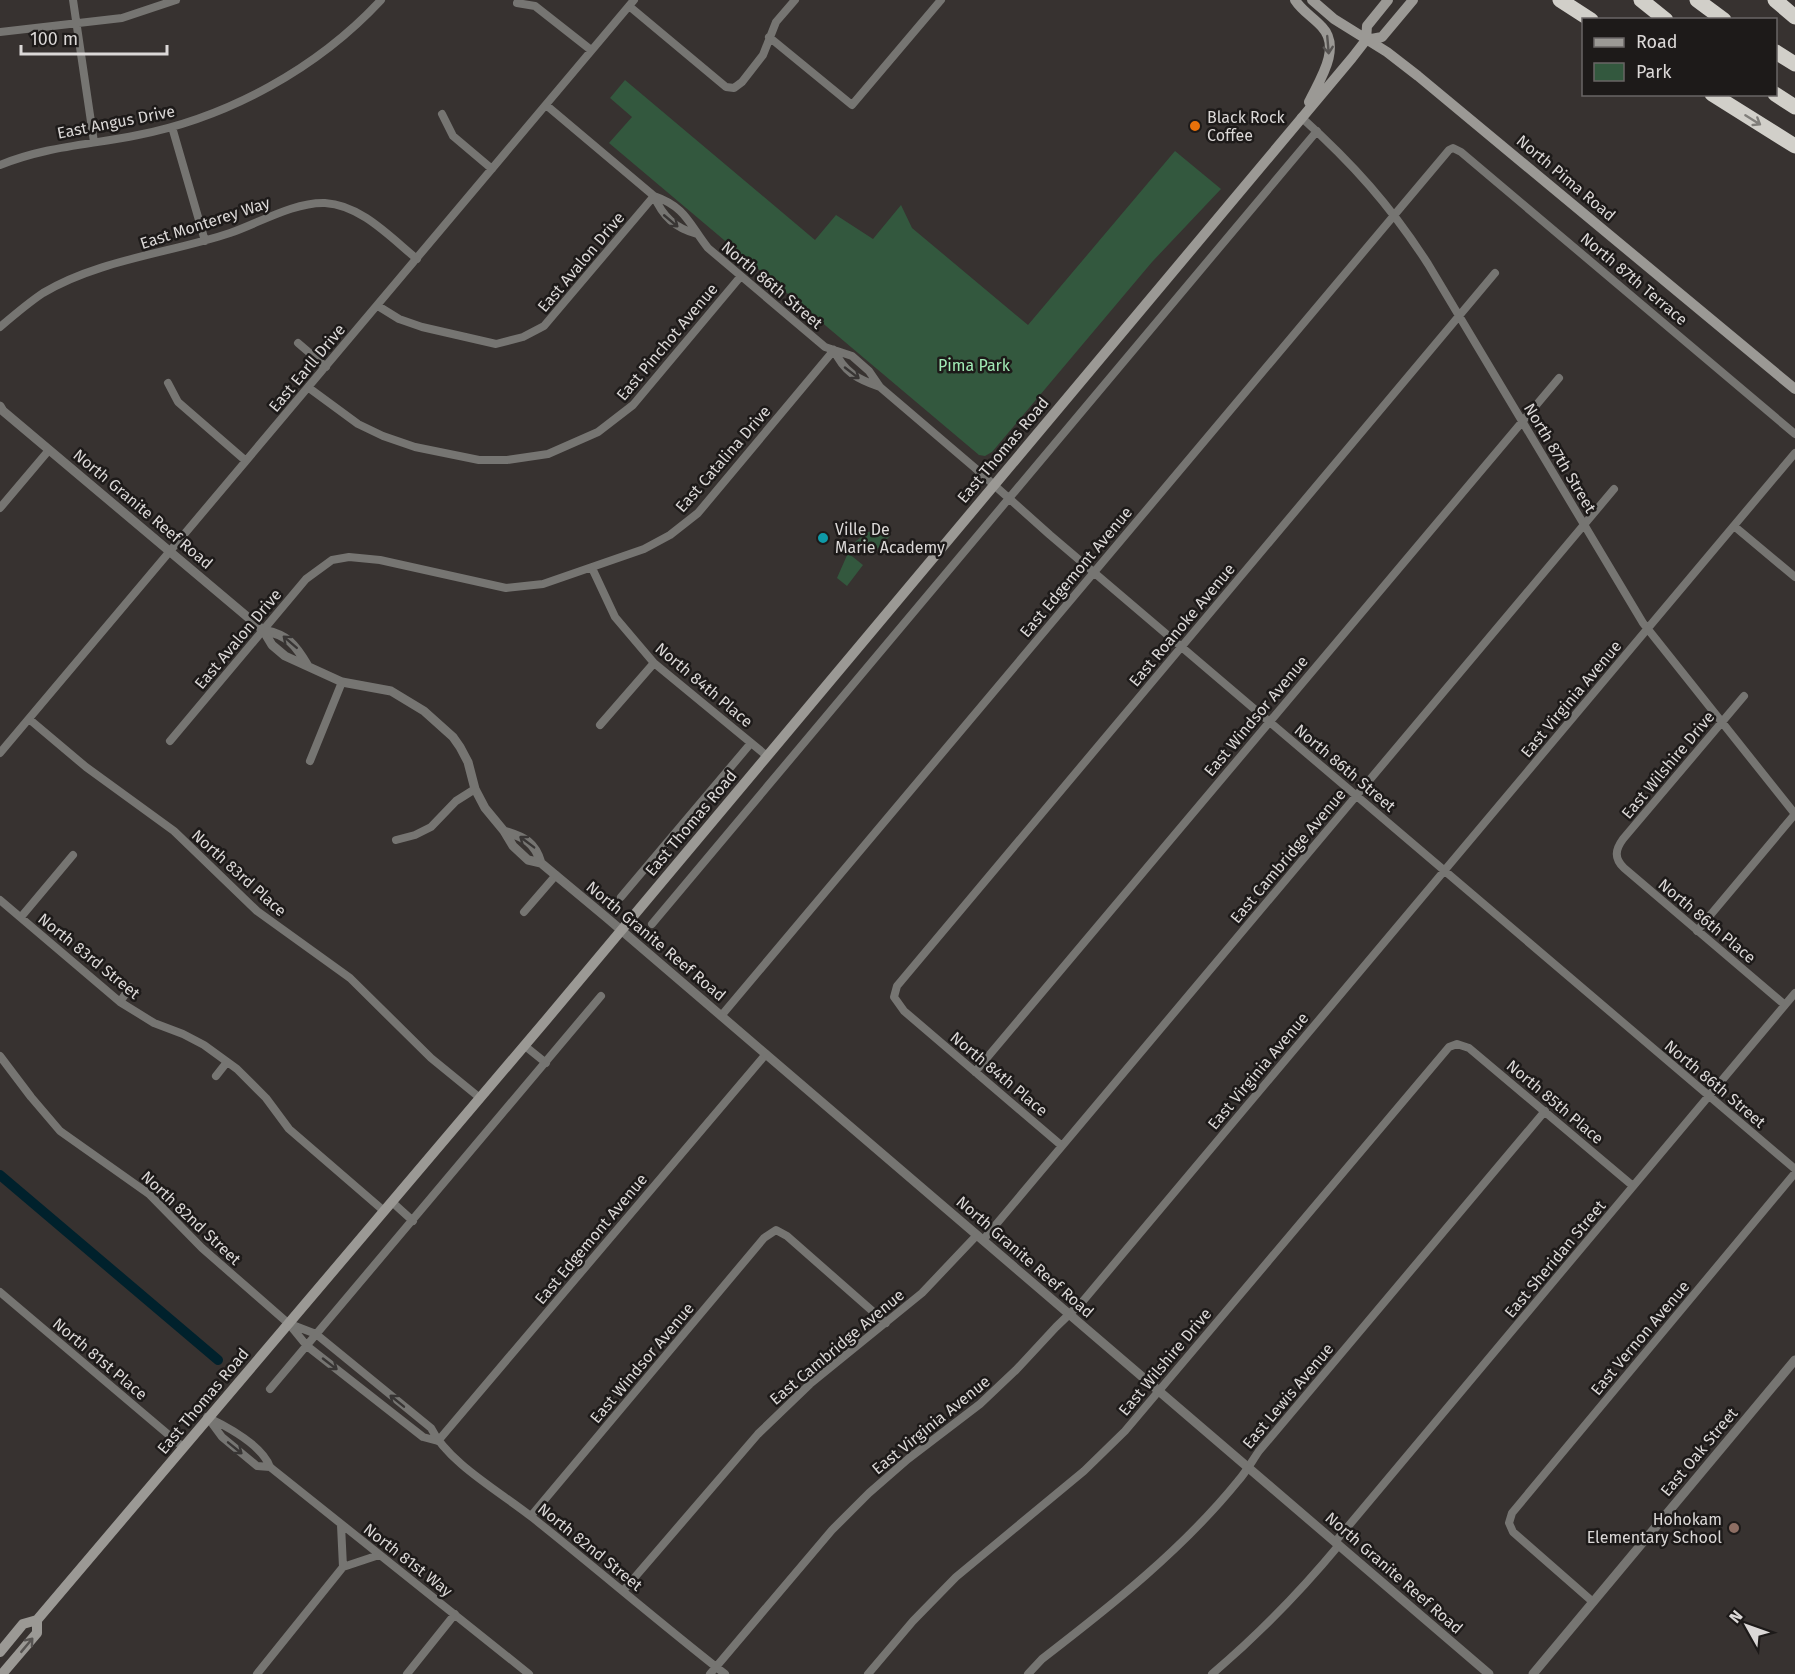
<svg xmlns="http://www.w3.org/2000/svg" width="1795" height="1674" viewBox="0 0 1795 1674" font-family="'Fira Sans',sans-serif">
  <rect width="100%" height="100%" fill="#373230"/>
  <!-- green -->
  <path fill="#33583e" d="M625,80L815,240L836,215L873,239L901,205L912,228L1028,325L1175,151L1221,189L1152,262L992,452L985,456L979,455L609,143L632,117L610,98Z
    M879,528L890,536L871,555L855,542L866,533Z
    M848,553L863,565L847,586L837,578Z"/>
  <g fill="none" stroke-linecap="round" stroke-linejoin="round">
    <!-- canal -->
    <path stroke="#00212c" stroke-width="10" d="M0,1175L218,1360"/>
    <!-- minor -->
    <path stroke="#767572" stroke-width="8" d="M73,0L94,142
      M517,3L535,6L591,50
      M629,6L726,87L734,88L742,82L763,55L776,22L795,0
      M0,32L122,18L176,0
      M769,37L852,105L941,0
      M546,105L654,196C686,207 689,224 708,248L825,347L852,356L869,371L880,387L975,468L1050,535L1795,1169
      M442,114L453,136L492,169
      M1301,117C1353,164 1390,205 1428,264L1643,623L1795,814L1697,931
      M172,127L205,241
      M0,165C47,146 89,145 138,135C229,117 318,68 381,0
      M654,196C663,217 675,228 697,234
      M378,306L399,319L422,327L496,344L523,337L544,326L654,196
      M0,327C14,315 28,303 43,293C98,260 170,253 230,233C259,223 294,202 325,203C361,205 390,237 417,259
      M298,343L326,367
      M834,350C844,372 857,379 880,387
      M168,383L178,402L246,461
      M309,388L358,424L383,436L415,447L479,460H507L548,454L598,432L633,405L741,276
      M0,508L49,450
      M1734,526L1795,577
      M592,568L615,617L654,663L767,756
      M1744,696L1623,839C1615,850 1614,858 1624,868L1785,1005
      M29,719L86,767L174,831L257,911L350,978L431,1058L480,1098
      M600,725L654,663
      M170,741L306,579L332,560L349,557L380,560L506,588L543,584L644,549L670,535L698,513L834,350
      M0,753L634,0
      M310,761L342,682
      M396,840L415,835L431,827L456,801L475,789
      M621,897L751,743
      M0,900L120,1002L154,1023L183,1034L204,1045L237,1069L266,1098L289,1129L384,1211
      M524,912L556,875
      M21,917L73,855
      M652,924L1317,131
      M120,1002L130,987
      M721,1016L1449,150L1453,148L1461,152L1795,434
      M525,1046L546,1063
      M0,1056L31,1097L60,1131L149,1194L202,1248L289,1324L307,1346L423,1437L438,1441
      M975,1072L1559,378
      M216,1076L227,1062
      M1062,1146L904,1011L894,997L897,986L1495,273
      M392,1202L413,1221
      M983,1240L1614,489
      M0,1292L183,1447
      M290,1324L316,1334L431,1428C448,1463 502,1493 533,1518C597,1569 660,1623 725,1674
      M270,1389L601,996
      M207,1417C228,1427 262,1445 270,1467L529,1674
      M208,1418L222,1437L257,1466L270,1467
      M438,1441L766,1054
      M531,1516L764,1238L776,1230L787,1236L886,1323
      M341,1525L343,1567
      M1335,1542L1795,993
      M623,1591L758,1434L810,1384L922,1293L977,1235
      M1593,1602L1513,1532L1509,1523L1512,1513L1795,1173
      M257,1674L343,1567L379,1555
      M407,1674L455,1614
      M710,1674L832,1530L869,1493L908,1459L980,1404L1016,1370L1056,1327L1083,1301L1795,453
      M868,1674L913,1621L956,1577L1084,1471L1125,1431L1449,1047L1457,1044L1469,1048L1633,1186
      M1028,1674L1042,1659C1112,1605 1182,1550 1238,1481C1246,1472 1252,1461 1259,1451L1545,1111
      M1212,1674C1258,1635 1300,1592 1339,1545"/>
    <!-- tertiary -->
    <path stroke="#767572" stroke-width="9" d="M0,406L3,411L263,630L272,645L285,656L342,682L391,691L424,711L453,737L460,747L468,762L475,789L485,808L504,831L513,846L528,860L541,863L607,918L1489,1674
      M263,630C288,635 295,644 308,666
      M504,831C524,837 535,842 541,863
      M1533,1674L1795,1360"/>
    <!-- secondary -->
    <path stroke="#9b9995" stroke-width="10" d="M1295,0C1302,11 1313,17 1322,27C1342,48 1319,81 1309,102
      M1312,0L1334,19L1387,52L1418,76L1795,389
      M1366,40L1382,37L1413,0
      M0,1652L23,1624L37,1620L547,1019L1352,58L1366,40L1367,26L1388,0
      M2,1674L37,1633V1620"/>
    <!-- motorway -->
    <path stroke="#d1cfc9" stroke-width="15" d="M1560,0L1591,20
      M1641,0L1666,20
      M1697,0L1724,20
      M1775,0L1795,17
      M1776,52L1795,64
      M1712,94L1795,146
      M1775,94L1795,107"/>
  </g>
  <!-- one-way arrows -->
  <defs><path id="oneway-shaft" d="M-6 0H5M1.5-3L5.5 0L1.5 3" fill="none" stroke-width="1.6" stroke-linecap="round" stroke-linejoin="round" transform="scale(1.5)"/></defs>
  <g stroke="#565351">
    <use href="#oneway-shaft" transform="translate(1328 45) rotate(85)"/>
    <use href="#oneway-shaft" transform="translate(27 1645) rotate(-50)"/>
  </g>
  <use stroke="#807e7a" href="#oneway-shaft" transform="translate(1753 120) rotate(32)"/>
  <g stroke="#383534">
    <use href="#oneway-shaft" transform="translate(671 221) rotate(40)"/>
    <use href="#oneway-shaft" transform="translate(852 373) rotate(38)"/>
    <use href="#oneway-shaft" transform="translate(290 642) rotate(-139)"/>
    <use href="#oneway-shaft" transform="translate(527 842) rotate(-143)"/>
    <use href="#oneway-shaft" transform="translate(330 1364) rotate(38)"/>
    <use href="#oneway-shaft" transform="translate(397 1401) rotate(-141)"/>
    <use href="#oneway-shaft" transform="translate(235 1448) rotate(39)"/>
  </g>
  <!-- markers -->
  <circle fill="#e8710a" stroke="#1d1a19" stroke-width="2" cx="1195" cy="126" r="6"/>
  <circle fill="#0f9aa8" stroke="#1d1a19" stroke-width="2" cx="823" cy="538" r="6"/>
  <circle fill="#8d6e63" stroke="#1d1a19" stroke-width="2" cx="1734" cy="1528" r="6"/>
  <g text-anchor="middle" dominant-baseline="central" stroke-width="5" stroke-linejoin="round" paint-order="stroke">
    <!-- poi labels -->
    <g font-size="16" fill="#dbd8d7" stroke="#1d1a19" text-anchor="start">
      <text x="1207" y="117">Black Rock<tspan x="1207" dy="18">Coffee</tspan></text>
      <text x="835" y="529">Ville De<tspan x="835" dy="18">Marie Academy</tspan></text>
      <text x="1722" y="1519" text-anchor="end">Hohokam<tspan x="1722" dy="18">Elementary School</tspan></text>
    </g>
    <!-- street labels -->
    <g font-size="16" fill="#dbd8d7" stroke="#1d1a19">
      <text transform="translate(116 122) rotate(-11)">East Angus Drive</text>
      <text transform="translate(1566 178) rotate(40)">North Pima Road</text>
      <text transform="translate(205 223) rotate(-18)">East Monterey Way</text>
      <text transform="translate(581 262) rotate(-50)">East Avalon Drive</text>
      <text transform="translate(1634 279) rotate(40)">North 87th Terrace</text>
      <text transform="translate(772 285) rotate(40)">North 86th Street</text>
      <text transform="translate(667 342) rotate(-50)">East Pinchot Avenue</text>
      <text transform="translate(307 368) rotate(-50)">East Earll Drive</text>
      <text transform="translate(1003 450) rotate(-50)">East Thomas Road</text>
      <text transform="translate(1560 458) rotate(59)">North 87th Street</text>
      <text transform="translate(723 459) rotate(-49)">East Catalina Drive</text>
      <text transform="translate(143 509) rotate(40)">North Granite Reef Road</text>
      <text transform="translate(1076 572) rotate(-50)">East Edgemont Avenue</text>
      <text transform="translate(1182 625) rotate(-50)">East Roanoke Avenue</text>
      <text transform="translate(238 639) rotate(-50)">East Avalon Drive</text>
      <text transform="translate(704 685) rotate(40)">North 84th Place</text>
      <text transform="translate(1571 699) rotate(-50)">East Virginia Avenue</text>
      <text transform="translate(1256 716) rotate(-50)">East Windsor Avenue</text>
      <text transform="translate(1668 765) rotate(-50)">East Wilshire Drive</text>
      <text transform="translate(1345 768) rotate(40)">North 86th Street</text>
      <text transform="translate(691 823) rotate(-50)">East Thomas Road</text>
      <text transform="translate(1288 856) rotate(-50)">East Cambridge Avenue</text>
      <text transform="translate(239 873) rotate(42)">North 83rd Place</text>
      <text transform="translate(1707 921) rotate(40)">North 86th Place</text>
      <text transform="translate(656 941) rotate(40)">North Granite Reef Road</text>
      <text transform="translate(89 956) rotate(39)">North 83rd Street</text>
      <text transform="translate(1258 1071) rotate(-50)">East Virginia Avenue</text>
      <text transform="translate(999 1074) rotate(40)">North 84th Place</text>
      <text transform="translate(1715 1084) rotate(40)">North 86th Street</text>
      <text transform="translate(1555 1102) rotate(40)">North 85th Place</text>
      <text transform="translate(191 1218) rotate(43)">North 82nd Street</text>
      <text transform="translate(591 1239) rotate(-50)">East Edgemont Avenue</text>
      <text transform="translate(1025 1257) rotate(41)">North Granite Reef Road</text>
      <text transform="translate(1555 1259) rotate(-50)">East Sheridan Street</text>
      <text transform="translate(1640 1338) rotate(-50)">East Vernon Avenue</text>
      <text transform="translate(837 1347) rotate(-40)">East Cambridge Avenue</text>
      <text transform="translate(100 1359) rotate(40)">North 81st Place</text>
      <text transform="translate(1165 1362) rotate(-50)">East Wilshire Drive</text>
      <text transform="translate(642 1363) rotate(-50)">East Windsor Avenue</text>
      <text transform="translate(1288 1396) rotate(-50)">East Lewis Avenue</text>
      <text transform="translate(203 1401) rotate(-50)">East Thomas Road</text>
      <text transform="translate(931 1425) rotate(-39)">East Virginia Avenue</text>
      <text transform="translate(1699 1452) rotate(-50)">East Oak Street</text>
      <text transform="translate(590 1547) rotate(39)">North 82nd Street</text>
      <text transform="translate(408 1560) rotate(38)">North 81st Way</text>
      <text transform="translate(1394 1573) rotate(41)">North Granite Reef Road</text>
    </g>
    <!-- park labels -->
    <g font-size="16" fill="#a1eab5" stroke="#1d1a19">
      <text x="974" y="365">Pima Park</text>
    </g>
  </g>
  <!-- legend -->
  <rect x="1582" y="18" width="195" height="78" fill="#1d1a19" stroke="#696665" stroke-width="1.5"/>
  <rect x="1594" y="38" width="30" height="9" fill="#9b9995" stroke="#696665" stroke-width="1.5"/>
  <text x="1636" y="48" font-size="18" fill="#dbd8d7">Road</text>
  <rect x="1594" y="63" width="30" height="18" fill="#33583e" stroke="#696665" stroke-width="1.5"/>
  <text x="1636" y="78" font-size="18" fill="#dbd8d7">Park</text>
  <!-- north arrow -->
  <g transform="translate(1747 1626) rotate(310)" stroke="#1d1a19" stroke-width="4.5" paint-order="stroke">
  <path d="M0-4.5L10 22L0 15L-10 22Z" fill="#dbd8d7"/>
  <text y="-9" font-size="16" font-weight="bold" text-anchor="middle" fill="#dbd8d7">N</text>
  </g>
  <!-- scale -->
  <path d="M21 45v9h146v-9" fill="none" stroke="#dbd8d7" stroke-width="3"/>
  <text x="30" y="45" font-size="18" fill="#dbd8d7" stroke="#1d1a19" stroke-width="4.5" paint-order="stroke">100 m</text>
</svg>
